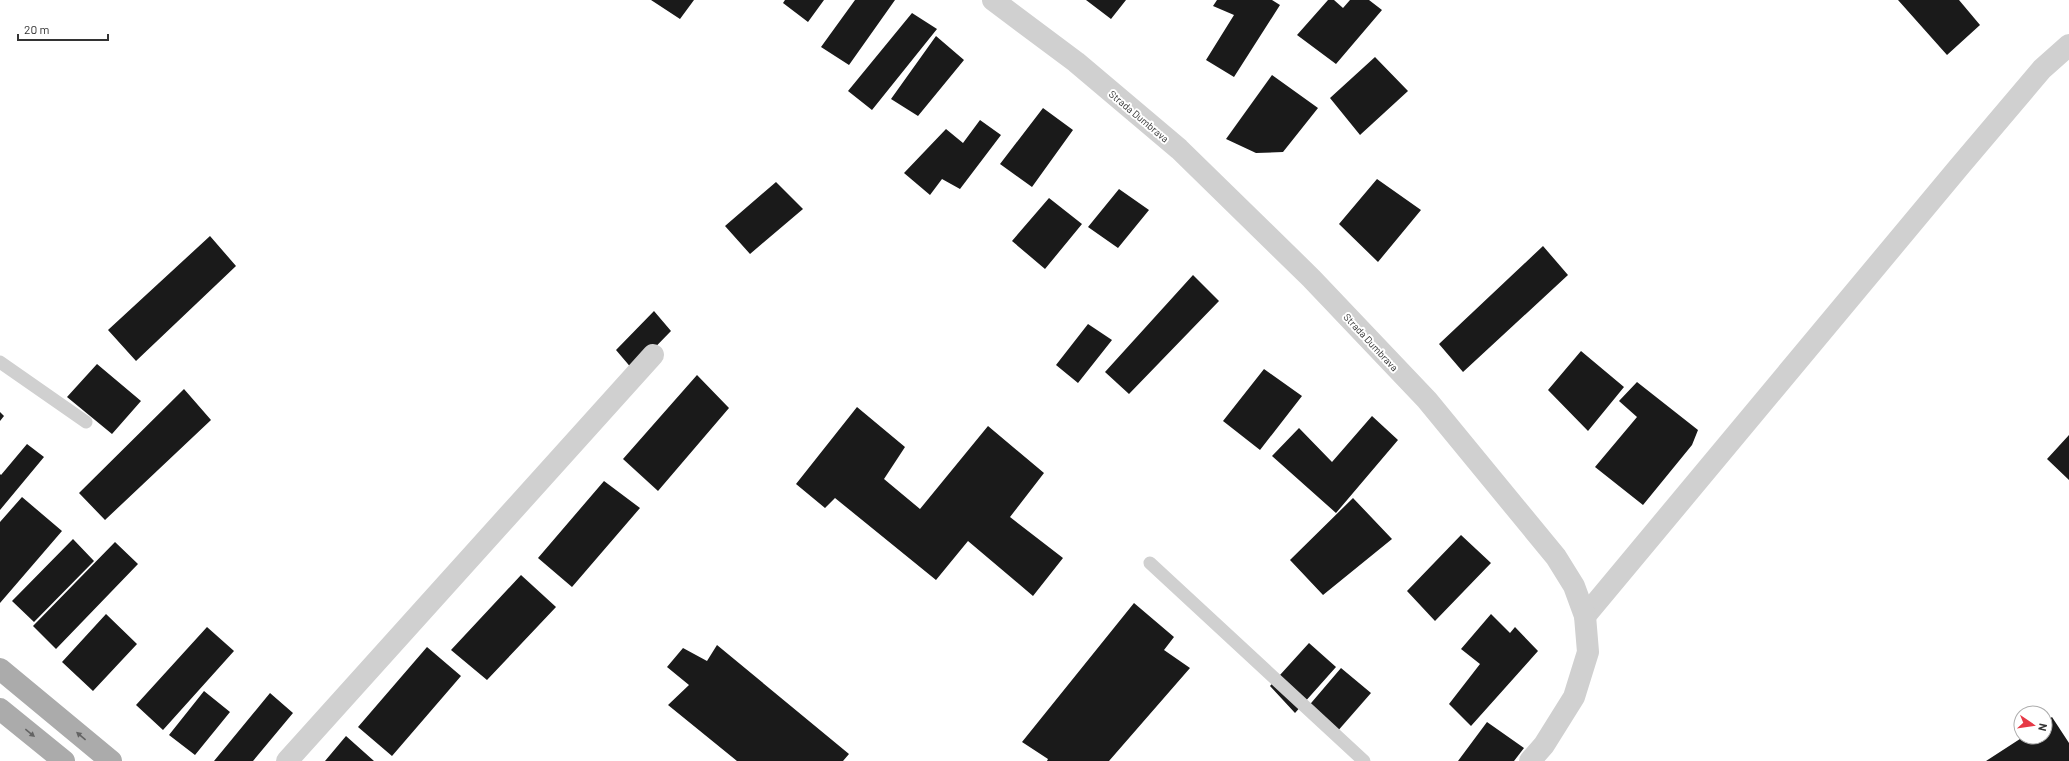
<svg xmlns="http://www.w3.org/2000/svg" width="2069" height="761" viewBox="0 0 2069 761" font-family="Barlow,sans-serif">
  <rect width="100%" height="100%" fill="#fff"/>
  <!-- building -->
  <path fill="#1a1a1a" d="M651,0H694L680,19Z
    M785,0H824L808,22L783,3Z
    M855,0H895L849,65L821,47Z
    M1086,0H1126L1111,19Z
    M1217,0H1272L1280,5L1234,77L1206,60L1234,15L1213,6Z
    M1328,0H1334L1343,8L1350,0H1369L1382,10L1336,64L1297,35Z
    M1898,0H1959L1980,25L1947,55Z
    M912,13L937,29L872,110L848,91Z
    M936,36L964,60L918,116L891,99Z
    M1375,57L1408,91L1360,135L1330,98Z
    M1272,75L1318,108L1283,152L1256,153L1226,139Z
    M1043,108L1073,130L1032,187L1000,164Z
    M980,120L1001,135L960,189L942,179L930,195L904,173L946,129L963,143Z
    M1377,179L1421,210L1378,262L1339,224Z
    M776,182L803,209L750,254L725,226Z
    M1119,189L1149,210L1118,248L1088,227Z
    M1049,198L1082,224L1045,269L1012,241Z
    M210,236L236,266L136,361L108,330Z
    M1543,246L1568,275L1463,372L1439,344Z
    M1193,275L1219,301L1129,394L1105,372Z
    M654,311L671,331L633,370L616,350Z
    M1088,324L1112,340L1078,383L1056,365Z
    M1581,351L1624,387L1588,431L1548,390Z
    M97,364L141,401L112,434L67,397Z
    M1264,369L1302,396L1260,450L1223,421Z
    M697,375L729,408L658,491L623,459Z
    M1637,382L1698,430L1692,445L1643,505L1595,467L1637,417L1619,401Z
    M184,389L211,420L105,520L79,493Z
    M857,407L905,447L884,479L920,509L988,426L1044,473L1010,517L1063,558L1033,596L968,541L936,580L835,498L825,508L796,484Z
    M0,412L4,416L0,421Z
    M1372,416L1398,440L1336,513L1272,456L1299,428L1332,462Z
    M2069,435V480L2047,459Z
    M27,444L44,457L0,510V474L1,475Z
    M604,481L640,508L572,587L538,558Z
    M22,497L62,531L0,603V522Z
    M1353,498L1392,539L1323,595L1290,560Z
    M1461,535L1491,563L1435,621L1407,591Z
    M73,539L94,561L34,622L12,601Z
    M115,542L138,564L56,649L33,626Z
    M521,575L556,607L487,680L451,650Z
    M1134,603L1174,637L1164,650L1190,668L1109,761H1047L1048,759L1022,742Z
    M106,614L137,644L93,691L62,662Z
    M1491,614L1510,633L1515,627L1538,651L1471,726L1449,704L1480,664L1461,649Z
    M207,627L234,651L163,730L136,705Z
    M1309,643L1336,667L1295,713L1270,686Z
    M717,645L849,754L843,761H737L668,705L689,685L667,667L683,648L707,661Z
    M427,647L461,676L392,756L358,727Z
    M1341,668L1371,693L1336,733L1306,709Z
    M204,691L230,712L195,755L169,735Z
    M270,693L293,713L253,761H214Z
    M2052,717L2069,743V761H1986L2023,737H2045V722Z
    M1487,722L1524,748L1514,761H1458Z
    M346,736L374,761H325Z"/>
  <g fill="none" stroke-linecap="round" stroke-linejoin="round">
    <!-- service -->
    <path stroke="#d0d0d0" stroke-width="13" d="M0,362L86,422
      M1150,563L1364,761"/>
    <!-- minor -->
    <path stroke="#d0d0d0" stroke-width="22" d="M1585,616L1959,167L2042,69L2069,45
      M287,761L653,355"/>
    <!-- tertiary -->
    <path stroke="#d0d0d0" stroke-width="22" d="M993,0L1076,62L1179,149L1311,278L1427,400L1556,557L1574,586L1585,616L1588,652L1574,697L1544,745L1530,761"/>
    <!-- primary -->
    <path stroke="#ababab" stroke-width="22" d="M0,669L111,761
      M0,709L64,761"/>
  </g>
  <!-- one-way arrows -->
  <defs><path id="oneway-solid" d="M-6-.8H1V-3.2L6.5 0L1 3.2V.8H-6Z"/></defs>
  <g fill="#636363">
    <use href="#oneway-solid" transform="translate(30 733) rotate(39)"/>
    <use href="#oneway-solid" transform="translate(81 736) rotate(-140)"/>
  </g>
  <g text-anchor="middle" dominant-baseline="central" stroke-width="4" stroke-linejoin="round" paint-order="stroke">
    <!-- street labels -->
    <g font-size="10" fill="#333" stroke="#fff">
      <text transform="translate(1139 116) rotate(40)">Strada Dumbrava</text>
      <text transform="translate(1371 342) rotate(47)">Strada Dumbrava</text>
    </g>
  </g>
  <!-- north arrow -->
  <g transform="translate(2033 725) rotate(103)"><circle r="19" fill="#ffffff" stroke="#adadad"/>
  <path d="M0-3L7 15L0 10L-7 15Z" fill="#e63946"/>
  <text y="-6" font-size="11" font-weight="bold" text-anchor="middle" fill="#333333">N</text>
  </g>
  <!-- scale -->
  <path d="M18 34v6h90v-6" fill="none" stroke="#333333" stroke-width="2"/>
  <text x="24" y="34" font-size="12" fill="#333333" stroke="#ffffff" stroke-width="3" paint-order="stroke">20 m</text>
</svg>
